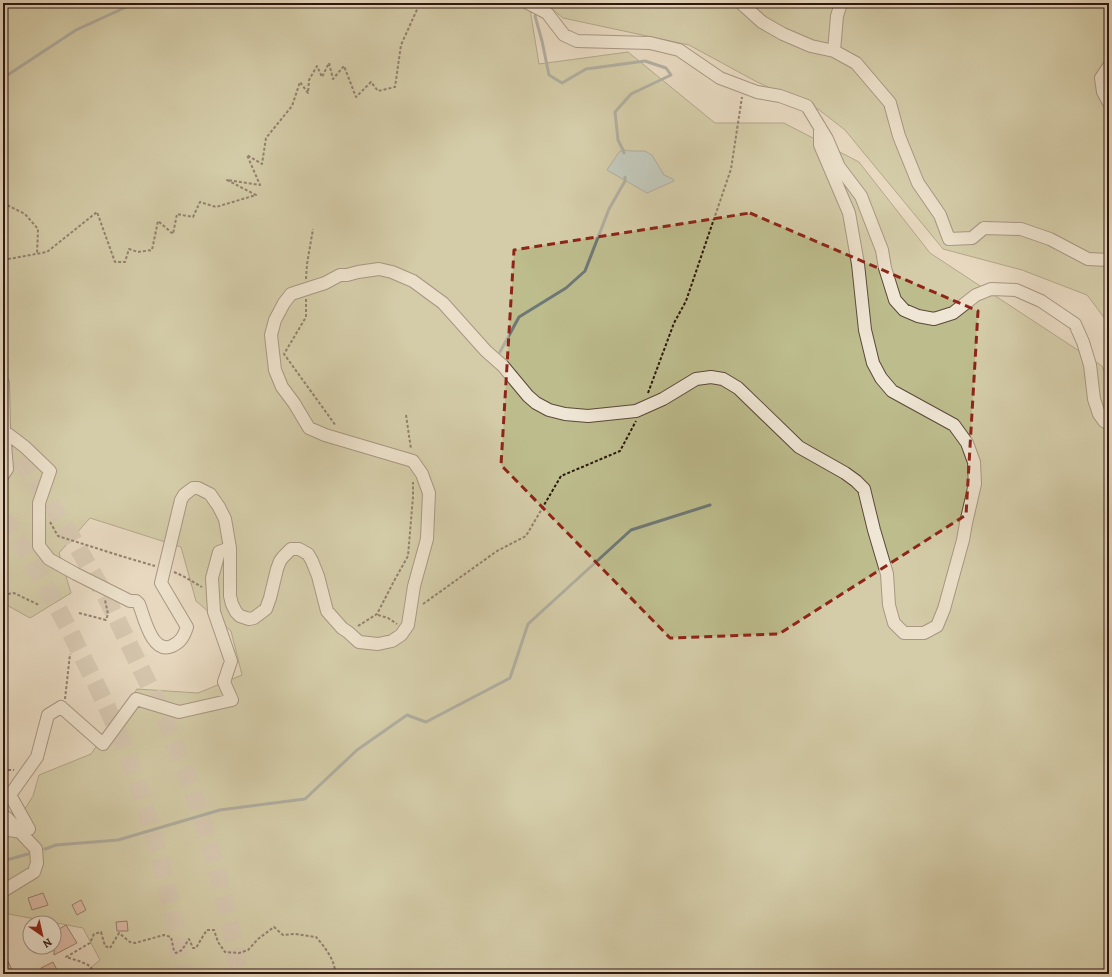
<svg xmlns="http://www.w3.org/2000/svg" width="1112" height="977" viewBox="0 0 1112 977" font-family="Alegreya,serif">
  <rect width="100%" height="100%" fill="#e7d8bf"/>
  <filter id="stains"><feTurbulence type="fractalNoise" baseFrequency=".005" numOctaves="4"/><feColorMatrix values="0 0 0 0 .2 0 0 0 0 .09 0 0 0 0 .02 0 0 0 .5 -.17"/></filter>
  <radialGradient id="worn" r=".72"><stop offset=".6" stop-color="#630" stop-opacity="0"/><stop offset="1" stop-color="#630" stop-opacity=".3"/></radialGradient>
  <!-- green -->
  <path fill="#bdbc8d" stroke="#756a4e" d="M3,3H529L539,64L628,52L715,123H784L859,162L930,253L1102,366L1109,383V974H83L100,960L83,928L3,913V841L4,842L33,796L39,775L91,754L137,689L198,693L242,675L231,631L196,601L181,547L90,518L59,553L71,593L30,618L3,603Z
    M545,3H1109V324L1087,295L1022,270L943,249L845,130L818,109L757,82L689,45L563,18Z"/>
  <!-- water -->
  <path fill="#9ab8bb" stroke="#6e7876" d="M623,150L631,151H645L652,155L664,175L673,179L674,181L647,193L607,170L619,152Z"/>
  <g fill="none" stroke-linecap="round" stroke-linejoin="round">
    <!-- stream -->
    <path stroke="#6e7876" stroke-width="3" d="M535,16L542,41L549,75L562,83L586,69L645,61L666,68L671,75L631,94L615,112L618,140L623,150L624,153
      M3,78L76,30L135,3
      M500,352L519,317L566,288L585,271L609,209L625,181V177
      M45,849L56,845L118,840L220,810L305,799L357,750L407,715L426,722L510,678L528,624L631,530L710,505
      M3,861L28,854"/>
  </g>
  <!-- building -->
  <path fill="#d59b8e" stroke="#2d170e" d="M43,893L48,905L32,910L28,898Z
    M81,900L86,910L77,915L72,905Z
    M127,921L128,931H117L116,922Z
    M66,925L77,943L54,955V932Z
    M3,951L14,974H3Z
    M53,962L59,974H46L41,968Z"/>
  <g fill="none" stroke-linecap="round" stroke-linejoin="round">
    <!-- highway-tunnel -->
    <path stroke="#c2b19c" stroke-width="18" stroke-dasharray="18 9" stroke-linecap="butt" d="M3,437L21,460L66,527L105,595L161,710L191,784L214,859L233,937L239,974
      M3,517C33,561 59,608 82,656C107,705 130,756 146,809C162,863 175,918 183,974"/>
    <defs>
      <path id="minor" d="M528,3L547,13L564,35L577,41L650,43L679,50L720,78L757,92L780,96L807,106L827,139L839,167L861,196L882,250L885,268L895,300L904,310L918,316L934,319L953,313L976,295L991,289L1016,290L1041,301L1075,324L1083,342L1090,365L1094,399L1099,414L1104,421L1109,424
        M741,3L762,22L783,34L811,46L834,51
        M841,3L837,16L834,51L856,63L890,103L899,136L918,183L940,215L949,239L972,238L984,228L1021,229L1050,239L1088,259L1109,260
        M1109,66L1101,78L1103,92L1109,103
        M3,383L4,431L7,469L3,475
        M4,431L25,447L50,471L39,503V546L49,559L76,574L130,601H136L139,604C144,617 152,655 172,646C181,642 184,636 187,627L161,583L181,500L184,495L189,491L193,488H198L210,494L219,507L225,519L230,548V596L232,604L236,612L240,616L249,619L254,618L266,609L270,598L277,569L280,561L283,557L291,549H299L308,554L312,561L318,576L327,611L342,628L348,632L359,642L378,644L392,641L401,635L408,625L414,586L427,539L429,493L422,474L413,461L325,435L309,428L294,403L282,387L275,370L271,335L275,320L284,303L291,294L325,283L340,275H347L358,272L379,269L392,272L413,281L443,303L486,351L503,366L528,396L536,403L549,410L565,414L588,416L636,411L663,399L696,379L711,377L723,379L738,388L799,447L845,473L856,481L864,489L874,530L887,574L889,605L894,623L904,633H924L937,626L944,609L963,540L966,523L975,484L974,462L967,443L954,425L892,391L881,378L873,363L865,330L858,264L849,213L820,145V127
        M3,815L8,819L36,849L37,863L34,872L3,891
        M3,829L21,832L29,829L10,795L37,757L48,715L61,707L103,744L136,699L179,712L232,700L224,682L231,661L214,612L212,578L219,552L230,548"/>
    </defs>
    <!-- minor casing -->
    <use href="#minor" stroke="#5c473a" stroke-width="14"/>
    <!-- path -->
    <path stroke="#2d170e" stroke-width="2" stroke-dasharray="3 2" stroke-linecap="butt" d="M3,203L25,214L38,229L37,254
      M3,260L47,252L97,212L115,262H125L129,249L138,252L152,250L158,221L173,234L177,214L193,217L200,202L216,207L256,195L227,180L260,185L247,155L262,164L266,138L292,106L300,82L308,93L309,80L317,66L322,77L329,63L333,79L344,66L356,97L371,82L378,91L395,87L401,45L420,3
      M306,279L307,264L313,229
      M306,299V317L284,354L336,426
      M648,393L674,323L686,301L731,169L742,97
      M406,415L411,449
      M50,522L58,536L121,556L155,566
      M174,572L183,576L202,587
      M3,595L14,593L39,605
      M423,604L497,551L526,536L561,476L620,451L636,421
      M79,613L106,620L108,614L105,600
      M378,615L388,618L397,624
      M358,626L377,614L394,581L408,556L413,497V482
      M65,699L70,654
      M3,770H14
      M95,974L90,966L79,961L66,957L90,943L94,934L101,932L105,946L110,948L119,933L130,942L135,943L164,935L171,937L174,951L176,953L182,950L189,939L193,948H196L203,936L207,930H214L218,942L225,952L239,953L248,950L258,939L274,927L283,935L295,934L316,937C324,946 336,961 335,974"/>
    <!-- minor -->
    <use href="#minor" stroke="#efe6d5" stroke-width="12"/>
  </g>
  <!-- marked area -->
  <path d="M0 0H1112V977H0ZM750,213L978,311L966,515L779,634L670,638L501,465L514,250Z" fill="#e7d8bf" fill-opacity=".55" fill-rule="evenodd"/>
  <path fill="none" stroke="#8f2418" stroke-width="3" stroke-dasharray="8 5" stroke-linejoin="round" d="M750,213L978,311L966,515L779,634L670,638L501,465L514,250Z"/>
  <!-- margin -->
  <rect width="1112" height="977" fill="none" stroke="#e7d8bf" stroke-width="16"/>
  <rect x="4" y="4" width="1104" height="969" fill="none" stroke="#2d170e" stroke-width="2"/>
  <rect x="8" y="8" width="1096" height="961" fill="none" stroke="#2d170e"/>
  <!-- north arrow -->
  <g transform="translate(42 935) rotate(146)"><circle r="19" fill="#efe6d5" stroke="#a19385"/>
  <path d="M0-3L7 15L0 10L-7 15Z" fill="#8f2418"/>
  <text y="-6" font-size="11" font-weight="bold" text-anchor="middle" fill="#2d170e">N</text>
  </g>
  <rect width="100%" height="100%" filter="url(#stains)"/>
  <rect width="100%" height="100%" fill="url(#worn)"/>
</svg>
